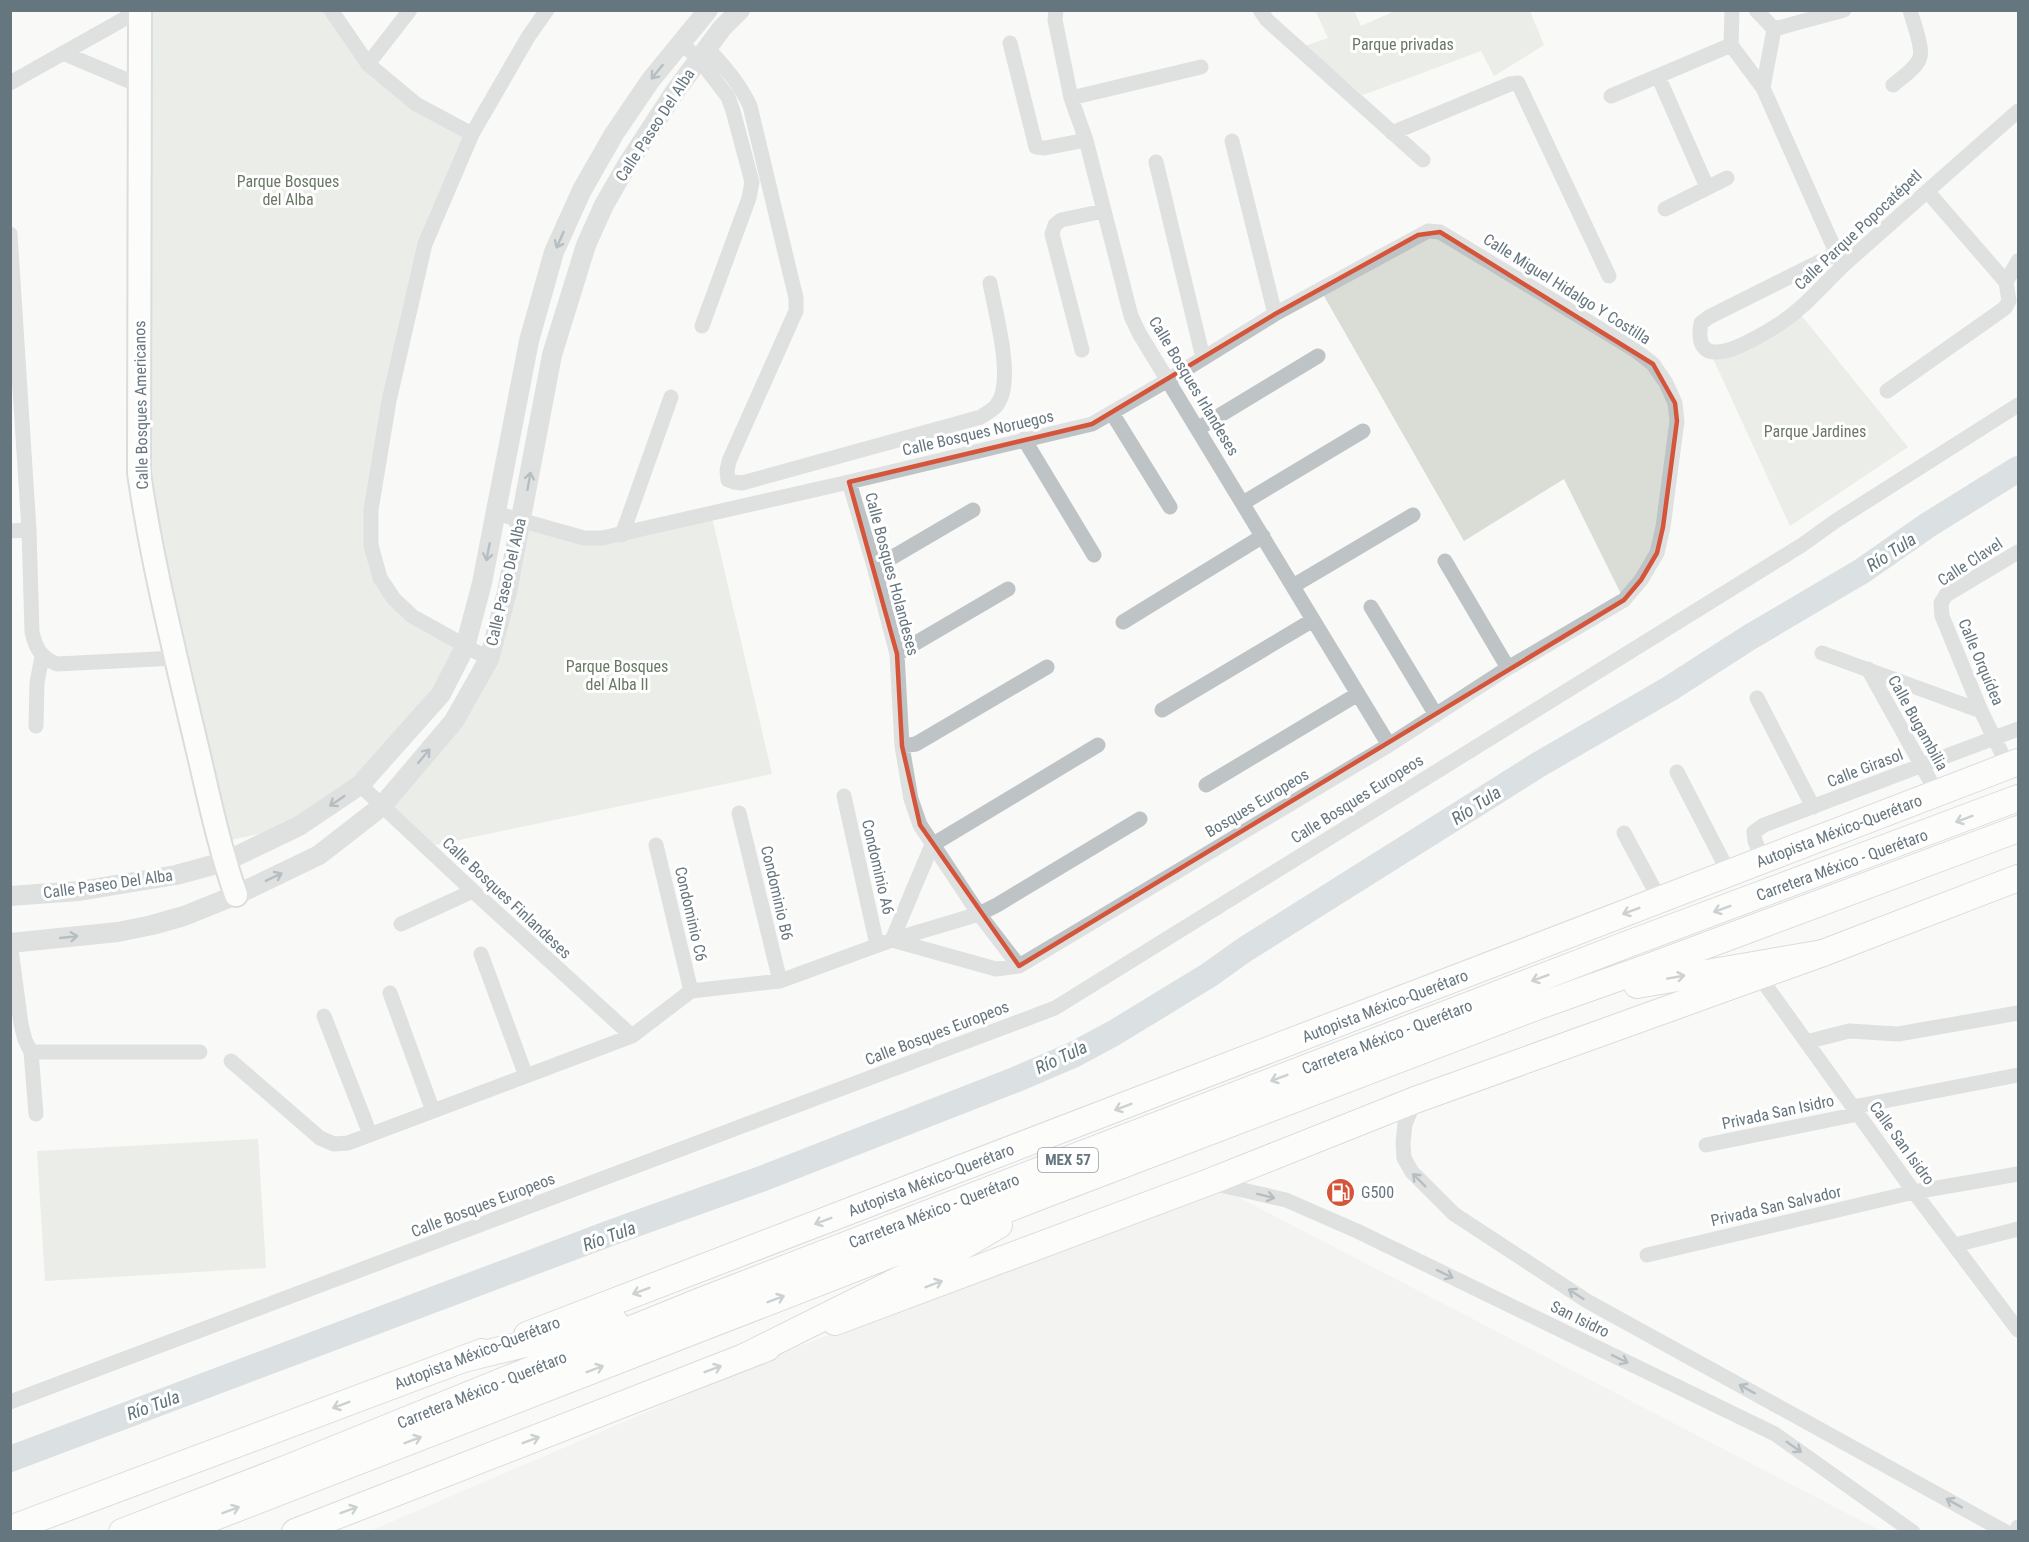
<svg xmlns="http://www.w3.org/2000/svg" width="2029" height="1542" viewBox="0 0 2029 1542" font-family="'Roboto Condensed',sans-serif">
  <rect width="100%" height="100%" fill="#f9f9f7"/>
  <!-- built -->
  <path fill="#eaeaea" d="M1209,1182L1881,1531L368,1532L800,1346L1052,1248Z"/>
  <!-- green -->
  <path fill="#d9ddd6" d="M140,10L331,11L369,64L472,134L425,244L389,401L371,545L393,599L465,647L360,785L299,826L225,841L147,531Z
    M1315,10L1354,11L1361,26L1395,11H1530L1544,45L1494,76L1481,51L1363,95L1305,46L1328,38Z
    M1428,231L1635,350L1675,403L1663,527L1624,600L1564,479L1464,541L1320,289Z
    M1797,310L1908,447L1790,526L1710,352Z
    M711,513L772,774L426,847L382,806L489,659L521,520L584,538Z
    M258,1139L266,1268L45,1281L37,1151Z"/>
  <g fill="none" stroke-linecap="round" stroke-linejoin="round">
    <!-- river -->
    <path stroke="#b7c3c7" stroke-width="26" d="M10,1459L613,1232L764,1178L1017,1079L1073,1055L1114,1033L1209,975L1244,950L1538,765L1669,689L1750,637L1862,571L1928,525L2018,469"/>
    <defs>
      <path id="secondary" d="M140,10L139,473C151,556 171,637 190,718C205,778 216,838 236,895"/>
      <path id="primary" d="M835,1322L1209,1182L1415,1100L1823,953L2018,878
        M527,1335L2018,762
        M10,1529L482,1352
        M295,1532L767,1348"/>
      <path id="trunk" d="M1637,985L1823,953
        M746,1356L941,1259L999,1225
        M463,1359L615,1322
        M122,1532L288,1468L703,1300L1628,944L2018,798
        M176,1532L1049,1193L1536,1007L1643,969L2018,829"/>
    </defs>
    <!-- secondary casing -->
    <use href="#secondary" stroke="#b3b9bd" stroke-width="26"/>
    <!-- primary casing -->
    <use href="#primary" stroke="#b2b8bb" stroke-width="28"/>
    <!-- trunk casing -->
    <use href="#trunk" stroke="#b4b8bb" stroke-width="28"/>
    <!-- minor -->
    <path stroke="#bec3c6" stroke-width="15" d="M331,10L368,64L416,104L472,134
      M1056,10L1055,20L1071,98L1086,140L1131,316L1139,333L1389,745
      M1260,10L1267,20L1423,160
      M1732,10L1731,45L1763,88L1840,261
      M1756,10L1774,29L1763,88
      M1774,29L1844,10
      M681,43L699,59L728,97L733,111L752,182L749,198L702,326
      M1010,43L1036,147L1045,148L1086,140
      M707,48C724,66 740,84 750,106L796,298V311L729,461L727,471L728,480L734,482L742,483L981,417C986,413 993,410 996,406C1016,383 995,312 990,283
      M63,53L141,86
      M368,64L410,10
      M1658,76L1707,187
      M10,83L140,10
      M1893,85C1901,78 1917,68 1920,57C1923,47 1913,22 1910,10
      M1611,96L1731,45
      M1071,98L1201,67
      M1392,133L1510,84L1518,83L1609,276
      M1232,141L1275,314
      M1156,162L1203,358
      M1927,191L2006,282
      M1665,209L1727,178
      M10,234L29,530L32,632C36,649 41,658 57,664L176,658
      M1837,253L1709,317L1701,323C1691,379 1755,339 1776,326C1803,310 1824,283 1847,262C1904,211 1961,161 2018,111
      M1082,350L1052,234L1055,225L1061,220L1104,211
      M1887,391L2005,308L2009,301L2006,282L2018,261
      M1112,413L1170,507
      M1199,428L1318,356
      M1024,439L1094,555
      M849,482L874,566L897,654L902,746L911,799L920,825L979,914L1019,966
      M1243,503L1363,431
      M495,513L584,538H602L849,482L1092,424L1168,380L1275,314L1428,231L1440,232L1635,350L1653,364L1666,383L1675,403L1677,421L1663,527L1657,553L1641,580L1624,600L1508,668L1389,745L1019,966L996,969L892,940L932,845L1098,745
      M10,531L29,530
      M622,535L671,397
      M1445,561L1508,668
      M874,566L886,561L973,510
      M1293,586L1413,515
      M1371,607L1436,715
      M1123,622L1263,536
      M1822,653L1981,711
      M897,654L1008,589
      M489,659L412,616L394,599L380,578L371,545V510L389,401L425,244L472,134L528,37L547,10
      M1868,669L1937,793
      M1757,698L1813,807
      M1162,710L1313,620
      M36,726L37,683L42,656
      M902,746L916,744L1047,667
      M2008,766L1981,711L1942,616L1941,603L1946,595L2018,552
      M1677,772L1729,873
      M360,785L473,891L632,1036
      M1206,785L1358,694
      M844,796L877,945
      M739,813L780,981
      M1624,833L1660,900
      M656,845L691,991
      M1763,860L1755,841L1754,832L1764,825L2018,729
      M401,924L473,891
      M10,942L21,1024L25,1040L31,1052L36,1114
      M481,954L526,1076
      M1759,976L1914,1192L2018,1330
      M390,993L433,1111
      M324,1016L370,1134
      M1806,1042L1849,1031L1898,1034L2018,1013
      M31,1052H200
      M231,1061L320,1138L334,1144L348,1143L632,1036L691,991L780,981L892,940L979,914L997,905L1140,819
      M1415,1100L1405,1124L1403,1143L1404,1158L1412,1172L1454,1214L1587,1301L2006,1532
      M1853,1107L2018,1075
      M1706,1145L1858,1114
      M1212,1183L1286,1200L1357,1231L1775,1434L1913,1532
      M1955,1245L2018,1229
      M1647,1255L1914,1192L2018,1174
      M10,1402L1055,1008L1802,545L1834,522L2018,405
      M2017,1532L2018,1527"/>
    <!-- tertiary -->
    <path stroke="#bec3c6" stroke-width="20" d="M10,896L79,891L176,875L224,862L245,852L299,826L360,785L441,694L465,647L482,583L529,341L554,252L582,190L614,134L650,81L708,10
      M10,943L118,932L152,925L184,916L236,895L319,855L382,806L454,721L489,659L507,592L552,355L586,245L604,205L627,165L674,93L722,28L740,10"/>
    <!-- secondary -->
    <use href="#secondary" stroke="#fff" stroke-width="22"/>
    <!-- primary -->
    <use href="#primary" stroke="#fff" stroke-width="26"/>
    <!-- trunk -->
    <use href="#trunk" stroke="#fff" stroke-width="26"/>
  </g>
  <!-- one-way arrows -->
  <defs><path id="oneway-shaft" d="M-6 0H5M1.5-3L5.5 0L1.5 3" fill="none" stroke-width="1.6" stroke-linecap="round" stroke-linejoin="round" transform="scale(1.5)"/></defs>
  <g stroke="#66767f">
    <use href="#oneway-shaft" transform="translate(657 72) rotate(129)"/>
    <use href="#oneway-shaft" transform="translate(560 240) rotate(114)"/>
    <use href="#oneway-shaft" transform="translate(529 481) rotate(-80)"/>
    <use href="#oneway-shaft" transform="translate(488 552) rotate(101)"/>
    <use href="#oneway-shaft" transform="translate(424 756) rotate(-50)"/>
    <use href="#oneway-shaft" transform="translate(337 801) rotate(146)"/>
    <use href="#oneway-shaft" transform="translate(274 877) rotate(-26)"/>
    <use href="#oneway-shaft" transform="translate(69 937) rotate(-6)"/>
    <use href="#oneway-shaft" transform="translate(1419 1180) rotate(-135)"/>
    <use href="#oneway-shaft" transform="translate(1266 1196) rotate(14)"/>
    <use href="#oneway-shaft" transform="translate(1445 1274) rotate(26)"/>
    <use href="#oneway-shaft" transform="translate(1576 1294) rotate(-147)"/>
    <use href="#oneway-shaft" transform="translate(1620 1359) rotate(26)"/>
    <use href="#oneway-shaft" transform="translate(1747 1389) rotate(-151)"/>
    <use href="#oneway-shaft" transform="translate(1794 1447) rotate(35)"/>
    <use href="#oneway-shaft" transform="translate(1954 1503) rotate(-151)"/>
  </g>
  <g stroke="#949fa5">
    <use href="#oneway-shaft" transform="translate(1964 819) rotate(159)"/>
    <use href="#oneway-shaft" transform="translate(1722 909) rotate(160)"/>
    <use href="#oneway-shaft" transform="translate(1631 911) rotate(159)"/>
    <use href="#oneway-shaft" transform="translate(1676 977) rotate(-10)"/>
    <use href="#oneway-shaft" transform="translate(1540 978) rotate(159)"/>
    <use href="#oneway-shaft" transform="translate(1279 1078) rotate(159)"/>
    <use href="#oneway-shaft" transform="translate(1123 1107) rotate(159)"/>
    <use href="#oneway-shaft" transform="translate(823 1221) rotate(159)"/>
    <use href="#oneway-shaft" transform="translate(934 1284) rotate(-21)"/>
    <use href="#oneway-shaft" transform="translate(641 1291) rotate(159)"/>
    <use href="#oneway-shaft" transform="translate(776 1299) rotate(-21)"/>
    <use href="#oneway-shaft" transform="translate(595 1369) rotate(-21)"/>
    <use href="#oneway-shaft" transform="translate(713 1369) rotate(-21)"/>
    <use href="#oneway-shaft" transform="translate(341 1405) rotate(159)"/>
    <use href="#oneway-shaft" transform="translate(413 1440) rotate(-21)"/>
    <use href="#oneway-shaft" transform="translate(531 1440) rotate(-21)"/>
    <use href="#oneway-shaft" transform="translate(231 1510) rotate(-21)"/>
    <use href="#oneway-shaft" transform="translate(349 1510) rotate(-21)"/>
  </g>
  <!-- marked area -->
  <path d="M0 0H2029V1542H0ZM1440,232L1653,364L1675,403L1677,421L1663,527L1657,553L1641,580L1624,600L1019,966L920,825L902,746L897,654L849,482L1092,424L1275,314L1418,235Z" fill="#f9f9f7" fill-opacity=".55" fill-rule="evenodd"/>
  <path fill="none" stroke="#d5553a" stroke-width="4.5" stroke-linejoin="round" d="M1440,232L1653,364L1675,403L1677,421L1663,527L1657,553L1641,580L1624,600L1019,966L920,825L902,746L897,654L849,482L1092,424L1275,314L1418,235Z"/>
  <!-- icons -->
  <defs>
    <symbol id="fuel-disc" viewBox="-11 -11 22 22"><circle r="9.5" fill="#d5553a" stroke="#fff"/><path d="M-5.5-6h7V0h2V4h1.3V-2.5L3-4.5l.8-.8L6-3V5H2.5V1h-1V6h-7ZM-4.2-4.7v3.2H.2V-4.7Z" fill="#fff"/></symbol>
  </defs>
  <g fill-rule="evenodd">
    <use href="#fuel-disc" x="1324" y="1176" width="33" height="33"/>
  </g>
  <g text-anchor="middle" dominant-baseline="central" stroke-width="6" stroke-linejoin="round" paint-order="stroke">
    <!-- shield labels -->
    <rect fill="#fff" stroke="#949fa5" stroke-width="1.5" x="1038" y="1148" width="60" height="24" rx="4.5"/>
    <g font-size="15" font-weight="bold" fill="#66767f">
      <text x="1068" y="1160">MEX 57</text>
    </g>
    <!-- park labels -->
    <g font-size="16" fill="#697865" stroke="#fff">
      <text x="1403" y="44">Parque privadas</text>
      <text x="288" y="181">Parque Bosques<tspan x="288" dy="18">del Alba</tspan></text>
      <text x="1815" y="431">Parque Jardines</text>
      <text x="617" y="666">Parque Bosques<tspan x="617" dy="18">del Alba II</tspan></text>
    </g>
    <!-- street labels -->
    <g font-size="16" fill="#66767f" stroke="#fff">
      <text transform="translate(655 125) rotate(-57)">Calle Paseo Del Alba</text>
      <text transform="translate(1858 230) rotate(-43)">Calle Parque Popocatépetl</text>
      <text transform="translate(1567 289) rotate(32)">Calle Miguel Hidalgo Y Costilla</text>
      <text transform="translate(1194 386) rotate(59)">Calle Bosques Irlandeses</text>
      <text transform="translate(141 405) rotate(-91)">Calle Bosques Americanos</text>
      <text transform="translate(978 433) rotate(-13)">Calle Bosques Noruegos</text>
      <text transform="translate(1970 562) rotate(-33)">Calle Clavel</text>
      <text transform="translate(892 574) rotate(75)">Calle Bosques Holandeses</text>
      <text transform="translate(506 582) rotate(-77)">Calle Paseo Del Alba</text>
      <text transform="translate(1981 662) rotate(67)">Calle Orquídea</text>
      <text transform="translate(1918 723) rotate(61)">Calle Bugambilia</text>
      <text transform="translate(1865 768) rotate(-21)">Calle Girasol</text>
      <text transform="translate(1357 799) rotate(-32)">Calle Bosques Europeos</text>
      <text transform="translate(1257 803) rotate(-31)">Bosques Europeos</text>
      <text transform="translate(1839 831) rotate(-21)">Autopista México-Querétaro</text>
      <text transform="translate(1842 865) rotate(-20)">Carretera México - Querétaro</text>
      <text transform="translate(878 867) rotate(77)">Condominio A6</text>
      <text transform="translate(108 884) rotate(-8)">Calle Paseo Del Alba</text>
      <text transform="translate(777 893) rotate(77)">Condominio B6</text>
      <text transform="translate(507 898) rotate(43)">Calle Bosques Finlandeses</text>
      <text transform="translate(691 914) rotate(77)">Condominio C6</text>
      <text transform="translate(1385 1006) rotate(-21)">Autopista México-Querétaro</text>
      <text transform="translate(937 1033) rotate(-21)">Calle Bosques Europeos</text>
      <text transform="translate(1387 1037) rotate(-21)">Carretera México - Querétaro</text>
      <text transform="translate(1778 1112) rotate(-12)">Privada San Isidro</text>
      <text transform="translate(1902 1143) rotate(54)">Calle San Isidro</text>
      <text transform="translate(931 1180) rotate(-21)">Autopista México-Querétaro</text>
      <text transform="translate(483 1205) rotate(-21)">Calle Bosques Europeos</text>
      <text transform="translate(1776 1206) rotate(-13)">Privada San Salvador</text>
      <text transform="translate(934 1211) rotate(-21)">Carretera México - Querétaro</text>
      <text transform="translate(1580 1319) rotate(26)">San Isidro</text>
      <text transform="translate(477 1353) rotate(-21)">Autopista México-Querétaro</text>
      <text transform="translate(482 1390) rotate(-22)">Carretera México - Querétaro</text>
    </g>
    <!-- poi labels -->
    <g font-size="16" fill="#66767f" stroke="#fff" text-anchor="start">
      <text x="1361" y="1192">G500</text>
    </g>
    <!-- water labels -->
    <g font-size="18" font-style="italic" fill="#607479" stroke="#fff">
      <text transform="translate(1891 552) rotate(-33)">Río Tula</text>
      <text transform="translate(1476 805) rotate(-33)">Río Tula</text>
      <text transform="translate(1061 1057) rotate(-25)">Río Tula</text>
      <text transform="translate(609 1236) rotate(-20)">Río Tula</text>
      <text transform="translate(153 1405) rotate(-20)">Río Tula</text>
    </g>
  </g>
  <!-- border -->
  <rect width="2029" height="1542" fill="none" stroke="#66767f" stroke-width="24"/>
</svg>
